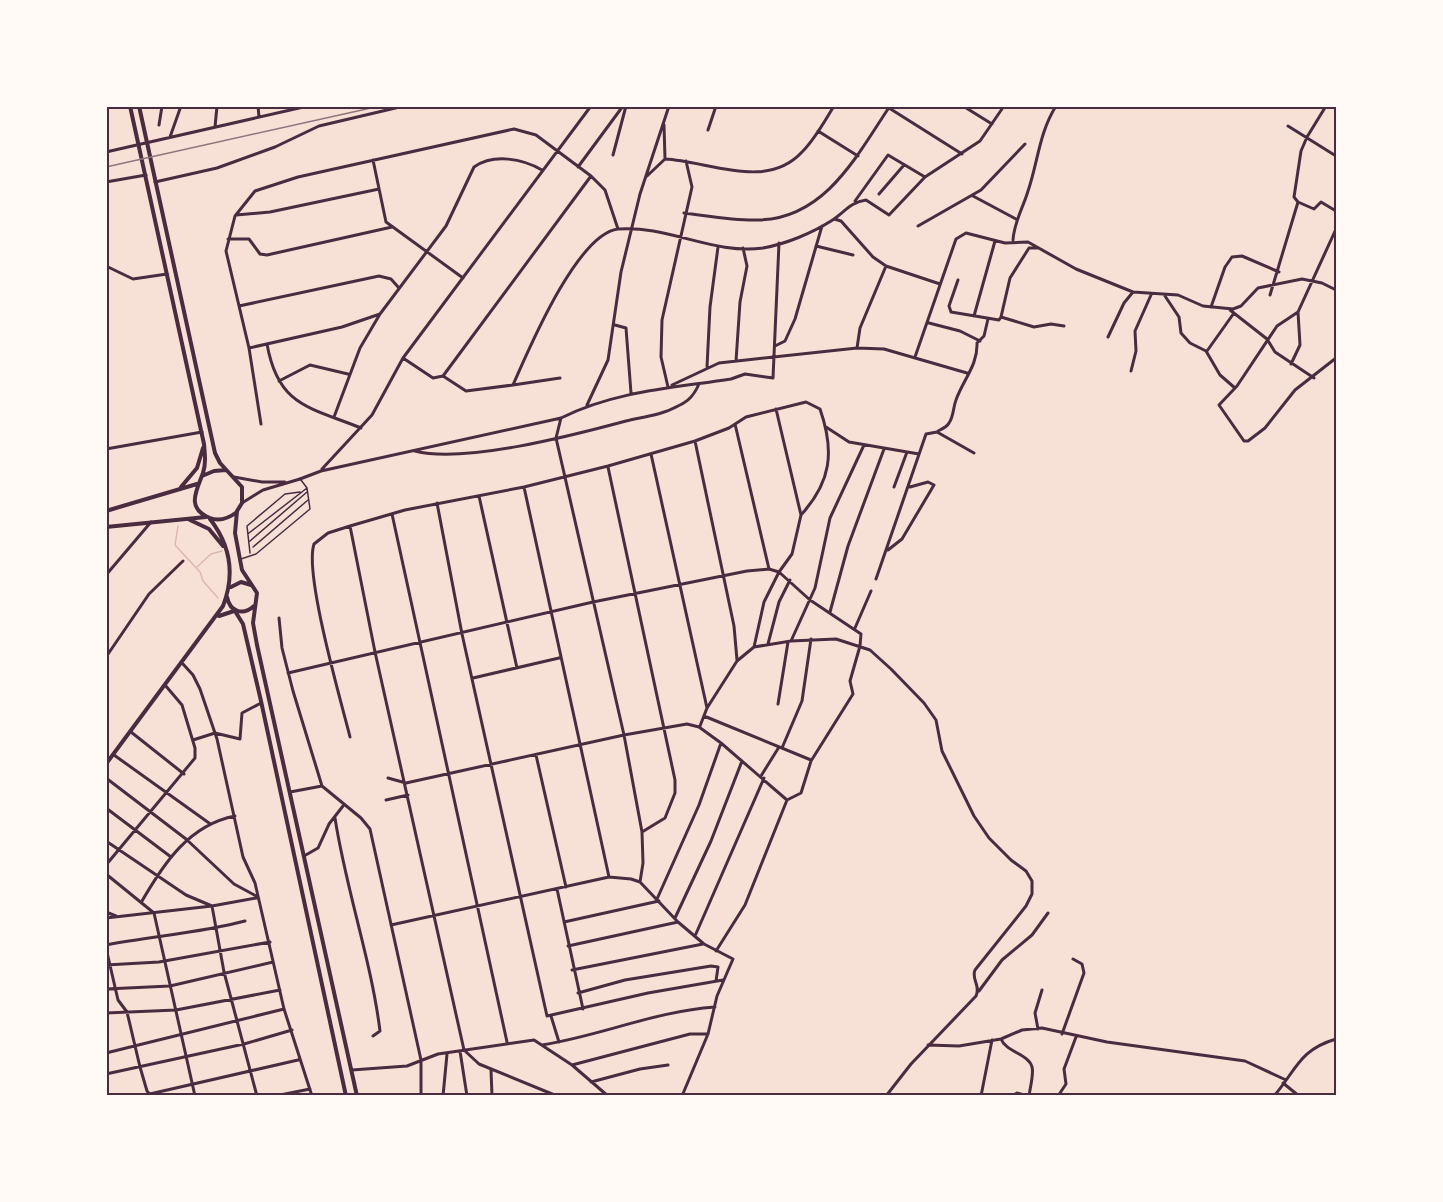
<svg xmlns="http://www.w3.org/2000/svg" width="1443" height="1202" viewBox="0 0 1443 1202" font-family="'Work Sans',sans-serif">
  <rect width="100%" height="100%" fill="#f7e1d7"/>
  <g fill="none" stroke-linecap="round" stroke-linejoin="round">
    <!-- stream -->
    <path stroke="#dcb8b0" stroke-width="1.5" d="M178,526L175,545L200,572L203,581L218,598
      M197,567L211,554L222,551"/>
    <!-- service -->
    <path stroke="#4a2c40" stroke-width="1.5" d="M249,533L307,488
      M250,541L307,492
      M253,547L308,500
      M250,553L247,526L285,494L300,492
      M241,559L256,554L310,509L307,488L301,480"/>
    <!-- minor -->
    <path stroke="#4a2c40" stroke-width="3" d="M258,106L259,117
      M963,106L992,124
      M889,108L962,154
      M159,125L162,106
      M664,125L665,159
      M1288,126L1336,156
      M215,127L217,106
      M708,130L716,106
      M818,131L858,156
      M170,137L181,106
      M106,152L308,106
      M613,155L626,106
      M665,159C709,161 766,191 802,152C815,139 824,122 834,106
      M373,160L386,222L463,278
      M578,167L623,106
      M647,176L665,159
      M106,182L146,175
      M155,182L217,168L275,147L319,126L404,106
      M879,194L904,165
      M973,196L1016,219
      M855,201L888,155L925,177
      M1298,202L1314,209L1321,202L1336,211
      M684,213C709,216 734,221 759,220C826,218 857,155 890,106
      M236,215L270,212L379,189
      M834,219L841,221L873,257L886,266L940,284
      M918,226L981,190L1025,144
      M618,229C668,225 713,255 763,248C786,244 812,233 831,221C844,213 850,202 866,200L889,215L925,177L980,141L1004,106
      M1336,229L1298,312L1277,326L1237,386L1219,405L1244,441H1248L1265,428L1295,390L1336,358
      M228,239H249L260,254L267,255L392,227
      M1013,240C1014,222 1023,208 1028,191C1038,162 1039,133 1056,106
      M816,246L853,255
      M106,266L133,279L167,274
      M958,280L949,306L951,312L999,320L1001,317L1034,327L1051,324L1064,326
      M1270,295L1298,202L1294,197L1301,151L1307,137L1326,106
      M1165,296L1179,317L1181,333L1190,343L1206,351L1220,375L1235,388
      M239,306L379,276L391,279L399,288
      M1211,307L1225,267L1232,257L1242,256L1279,272
      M1230,310L1267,339L1275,352L1314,378
      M974,316L995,241
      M1001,317L1010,278L1029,248H1037
      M929,323L960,331L980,341
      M615,325L626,328L631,393
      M1108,337L1124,303L1133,292
      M267,344C278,406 309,407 361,428
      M775,346L785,341L795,319L822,226
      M249,348L342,327L380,314
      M857,348L860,328L886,266
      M1207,351L1234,313
      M915,357L956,239L966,233L1005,243L1028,242L1076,269L1133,292L1178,295L1203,306L1233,309L1241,306L1258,288L1302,279L1322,283L1336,290
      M403,358L433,378L443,376L591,176
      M736,361L740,302L747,266L743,248
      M1291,364L1300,345L1298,312
      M707,367L710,307L718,247
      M1131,371L1136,351L1135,331L1151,295
      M279,381L310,365L348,374
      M513,385L560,378
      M672,385L719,363L857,348L884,349L967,373
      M668,387L661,357L662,320L692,187L686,161
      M587,405L608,360L621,272L640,194L669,106
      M334,417L360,348L380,314L446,226L474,167C494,153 523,159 542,170
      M561,418L556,438L624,735L642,832L643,863L640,882
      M261,424L249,348L226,251L235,216L255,191L298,177L514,129L536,135L591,176L605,190L618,229C577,234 529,349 513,385L466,391L443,376
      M735,424L769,569
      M826,427L849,442L919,454
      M938,431C942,429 947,427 949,423C954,416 953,407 956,400C963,380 978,365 977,343L984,336L988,319
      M695,441L734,626L737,660
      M106,449L202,432
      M415,451C464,464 574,435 626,421C643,417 662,415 678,406C689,401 694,395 699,384
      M651,454L707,708L700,726
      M608,467L675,780V793L665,818L642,832
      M322,469L372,415L403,358L591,106
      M300,479L321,471L561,418C615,391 673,388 731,379L745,374L773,378L779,243
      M524,487L609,877
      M894,487L907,452
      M479,496L517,668
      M437,503L462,634L547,1016L648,993L723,980
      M392,514L507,1042
      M350,526L375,652L464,1050L479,1064L557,1096
      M888,550L902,539L934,485L928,482L910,487
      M106,575L151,522
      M876,579L926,434L937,432L974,453
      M830,612L848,546L884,449
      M279,618L282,648L293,691L322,786L361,818L370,829L421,1060V1096
      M855,628L871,591
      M791,641L815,588L830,518L864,445
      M768,644L779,602L790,580
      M754,647L764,602L779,572L792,554L801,515L776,409
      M106,657L149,594L183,561
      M183,664L193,675L200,689L217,739L243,857L255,883L284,1009L312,1096
      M288,673L593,602L747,571L769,569L779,572L810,600L861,634L860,646L850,681L853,694L811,761L801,793L787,800L745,905L716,951
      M473,678L559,658
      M778,704L788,642
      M707,708L737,661L754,647L791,641L836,639L870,650L891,669L924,703L936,720L942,751L974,816L989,838L1011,860L1026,871L1032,881V894L1026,906L975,970C971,979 981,986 976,996L911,1064L886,1096
      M704,716L811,760
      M131,732L184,774
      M350,737C341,701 304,574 314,544L328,533L350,526L405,510L524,487L608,466L695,441L729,428L746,417L806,402L820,409C835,452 831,482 801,515
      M193,740L215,733L240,739L242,713L261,703
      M782,748L802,701L811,639
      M114,755L209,823
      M536,755L566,887
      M761,776L779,747
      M106,778L186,839L234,884L258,897
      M388,778L406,783
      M406,783L624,735L687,724L699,727L721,743L787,800
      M290,792L322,786
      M386,800L408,795
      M106,808L171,857
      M335,818C346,890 371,959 380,1031L373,1036
      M106,841L186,895L212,906L224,972L257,1096
      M304,856L318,848L329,824L343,806
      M106,865L195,758V748L182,705L165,685
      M557,889L583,1009
      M657,899L699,805L721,743
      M142,901C164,863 189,825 235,816
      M106,912L116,916
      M106,918L212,906L256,898
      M675,918L711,841L742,761
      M564,922L659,901
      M391,925L609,877L631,879L640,882L678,922L704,944L733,959L717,996L708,1034L682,1096
      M695,936L764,778
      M106,945C153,936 200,933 245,921
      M568,946L678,922
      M106,948L118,1000L127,1012L140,1067L147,1091L151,1096
      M106,965L159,962L270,942
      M572,970L703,944
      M106,989L170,986L273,962
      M979,991L1002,960L1032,935L1048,913
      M578,993L625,980L711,966L718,967L716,981
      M106,1013L176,1010L280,990
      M551,1016L559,1042
      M1038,1029L1035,1013L1042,990
      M1062,1034L1084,973L1082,964L1073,959
      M1001,1039C1006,1052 1029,1054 1032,1067C1034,1074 1030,1088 1029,1096
      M542,1045C600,1036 656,1011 715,1007
      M928,1045L959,1046L1001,1039L1022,1030L1042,1028L1107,1042L1245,1061L1286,1080
      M460,1051L467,1096
      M106,1053L284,1009
      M572,1065L690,1034H708
      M352,1070L407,1066L438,1054L534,1040L572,1065L608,1096
      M491,1070L492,1096
      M106,1074L244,1044L292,1030
      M591,1082L640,1069L668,1065
      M1283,1083L1299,1096
      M141,1096L298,1060
      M275,1096L310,1089
      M443,1096L447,1054
      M981,1096L992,1040
      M1012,1096L1017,1093L1028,1096
      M1058,1096L1066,1084L1064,1069L1076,1037
      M1274,1096C1297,1069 1299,1050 1336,1039"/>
    <!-- tertiary -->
    <path stroke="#4a2c40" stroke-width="3" d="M234,477L262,482H285
      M242,503L263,490L300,479
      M106,874L154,913L195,1096"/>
    <!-- secondary -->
    <path stroke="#4a2c40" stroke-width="4" d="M130,106L204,444C205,455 206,464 203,473C197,490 185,508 210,518C220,522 229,518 237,512
      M139,106L215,453L220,463L242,487V503L237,511L235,533L242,570L257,593L253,623L257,645L357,1096
      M202,476L214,471L226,470
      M181,487L197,468L203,448
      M106,511L197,484
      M190,520L209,529L223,546
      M106,527L206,517
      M231,587L241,582L251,585
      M227,597C230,612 243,616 254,606
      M235,611L243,624L261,701L346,1096
      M219,616L234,611
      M106,764L223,606C235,575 231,546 210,519"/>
    <!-- rail -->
    <path stroke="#8f747c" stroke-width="1.5" d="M106,167L380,106"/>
  </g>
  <!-- border -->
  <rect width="1443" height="1202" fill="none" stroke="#fffaf5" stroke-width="216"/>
  <rect x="108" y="108" width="1227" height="986" fill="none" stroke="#4a2c40" stroke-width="2"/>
</svg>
